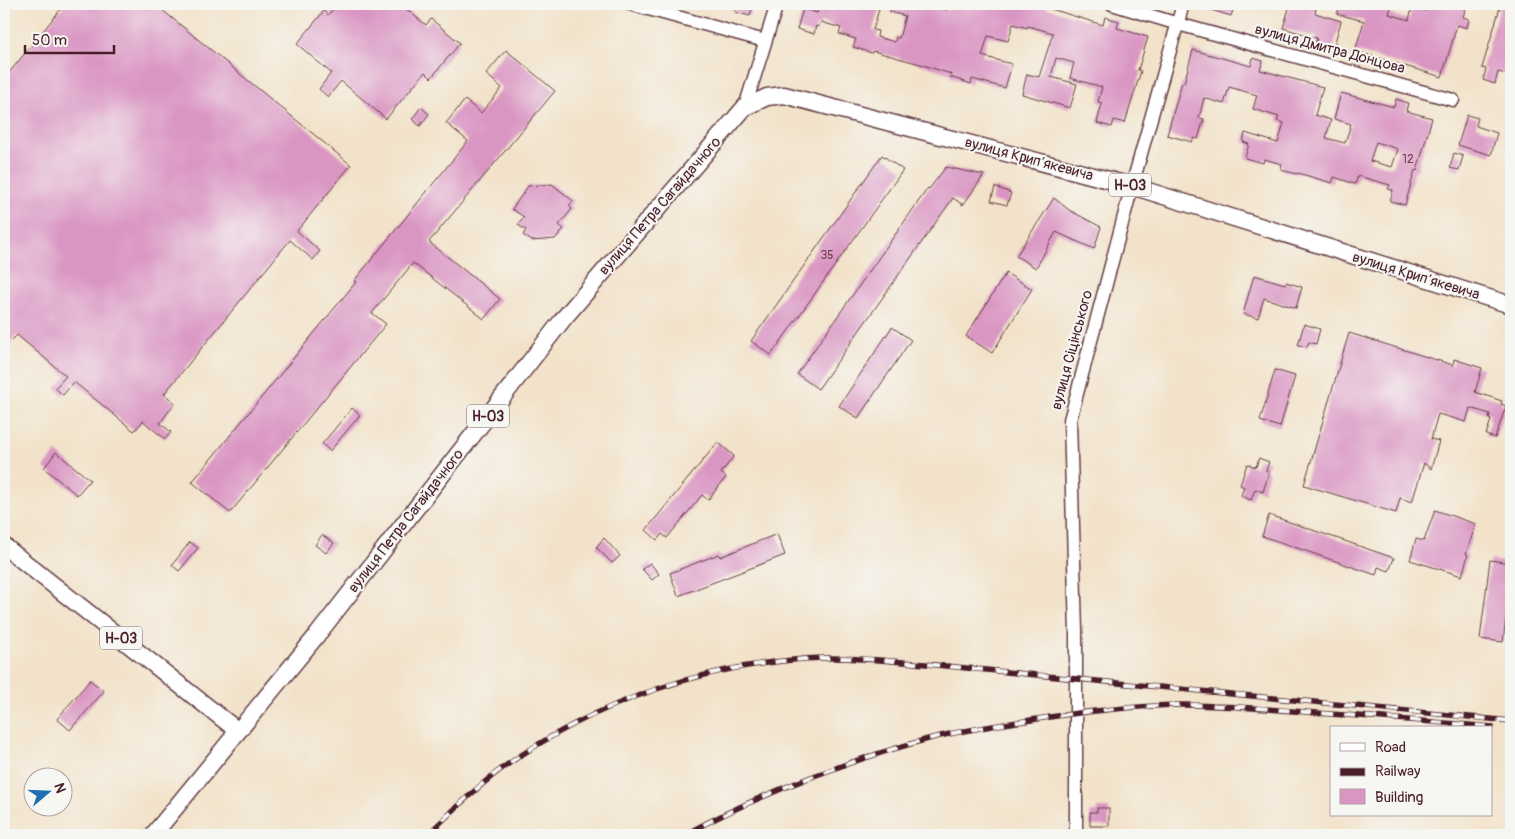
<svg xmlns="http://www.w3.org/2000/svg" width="1515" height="839" viewBox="0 0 1515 839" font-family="Pangolin,sans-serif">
  <rect width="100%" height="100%" fill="#f6f6f2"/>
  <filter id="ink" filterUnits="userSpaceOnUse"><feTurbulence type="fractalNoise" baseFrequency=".02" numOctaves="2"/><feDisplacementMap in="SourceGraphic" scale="10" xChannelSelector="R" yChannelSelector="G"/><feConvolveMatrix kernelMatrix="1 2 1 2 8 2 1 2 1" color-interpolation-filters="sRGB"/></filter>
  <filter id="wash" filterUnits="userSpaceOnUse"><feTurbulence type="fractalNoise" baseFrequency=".0096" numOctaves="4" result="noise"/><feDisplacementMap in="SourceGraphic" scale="20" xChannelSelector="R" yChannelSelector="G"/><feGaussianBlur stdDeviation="1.12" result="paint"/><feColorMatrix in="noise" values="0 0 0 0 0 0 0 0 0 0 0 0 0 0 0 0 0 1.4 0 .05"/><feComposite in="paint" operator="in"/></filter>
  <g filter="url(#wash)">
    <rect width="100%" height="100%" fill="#f2e2c9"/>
    <g id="blocks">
      <!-- building -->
      <path fill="#da96c3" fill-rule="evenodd" d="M65,4H155L351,165L297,231L320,251L313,260L290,240L164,394L175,403L160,423L171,432L165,439L143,421L134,431L74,382L63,395L55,388L66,376L17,335L4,348V79Z
        M338,4H400L426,25L431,19L460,43L431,78L425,72L386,119L341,81L328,97L319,89L331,73L297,44L324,11L328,15Z
        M738,4H753L750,16L735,12Z
        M819,4H864L879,9L873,30L878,31L877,37L895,42L896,37L899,38L905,16L890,12L893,4H925L947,10L948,4H1035L1103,25L1105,17L1119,21L1117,28L1148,37L1138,70L1141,71L1125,123L1114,120L1112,127L1097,123L1102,103L1098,102L1102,87L1070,78L1074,63L1056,58L1051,77L1077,84L1070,108L1022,94L1027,74L1039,77L1053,33L1028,26L1027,28L1013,24L1008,41L988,36L982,56L1012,64L1005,88L972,79L971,84L950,77L951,74L920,64L873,51L872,53L853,47L856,39L839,34L841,28L821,22L819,27L816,26L814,34L797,29L803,9L817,13Z
        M1199,4H1235L1231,16L1198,6Z
        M1301,4H1317L1315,13L1341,21L1333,49L1315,44L1317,38L1283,28L1290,5L1300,7Z
        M1340,4H1392L1389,14L1409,20L1412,8L1425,11L1427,4H1467L1463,17L1469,19L1467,28L1457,25L1442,77L1355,51L1364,21L1337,14Z
        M1501,4H1511V56L1506,74L1498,72L1495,84L1483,80L1486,69L1482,68Z
        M506,50L555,91L429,242L500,299L484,319L413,263L372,313L386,324L230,513L192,482L356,282L354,281L468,141L446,123L465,100L481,113L502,88L486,74Z
        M1193,50L1251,66L1253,58L1263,61L1260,70L1323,87L1315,115L1331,120L1326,138L1345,143L1351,124L1334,119L1341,93L1394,107L1396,99L1408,103L1406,111L1432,118L1417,171L1415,170L1405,205L1390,201L1393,190L1388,189L1390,185L1358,176L1355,184L1334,177L1332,183L1298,173L1297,174L1281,170L1282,164L1264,159L1263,163L1245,158L1249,144L1243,142L1245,133L1278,143L1284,123L1277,121L1279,117L1253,109L1257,95L1229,87L1224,104L1204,98L1199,118L1204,119L1198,139L1194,138L1192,142L1167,135L1182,82L1184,83ZM1376,142L1398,149L1392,167L1370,161Z
        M421,107L429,114L420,126L412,119Z
        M1467,115L1478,118L1476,126L1497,133L1491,155L1458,145Z
        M1454,153L1463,156L1459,170L1450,168Z
        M882,155L903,170L771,355L751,341Z
        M946,167L984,175L963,205L953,198L818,389L797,374L928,188L929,189Z
        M552,184L573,201L569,206L572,209L559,225L564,229L555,239L532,241L523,235L526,230L518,225L524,217L512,209L528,186Z
        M995,187L1011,193L1007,205L991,201Z
        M1054,198L1069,210L1101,227L1094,249L1056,232L1036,268L1016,256Z
        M1006,273L1032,289L992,353L966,336Z
        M1254,275L1285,284L1286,282L1302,287L1296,308L1264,298L1258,318L1243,314Z
        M1304,324L1320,329L1316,344L1309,342L1307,347L1298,345Z
        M892,327L911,340L858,418L839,406Z
        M1349,333L1453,365L1454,359L1482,368L1475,392L1502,401L1501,404L1506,406L1495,438L1486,435L1491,420L1489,419L1490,414L1470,408L1466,422L1438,414L1431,439L1439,441L1431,469L1424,463L1412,502L1400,498L1396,513L1304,485Z
        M1275,370L1295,376L1280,427L1260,421Z
        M352,408L360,415L330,451L322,444Z
        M718,442L734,456L721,473L726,477L708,500L702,495L667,538L662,534L657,540L646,530Z
        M56,452L90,480L77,495L44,468Z
        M1259,458L1269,462L1266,471L1269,472L1263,492L1255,489L1251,500L1241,496L1244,487L1240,485L1247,464L1256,467Z
        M1435,510L1476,524L1466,554L1468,555L1462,576L1410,560L1416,539L1424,541Z
        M1269,515L1394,558L1389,571L1378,567L1376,575L1262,536Z
        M777,534L785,555L678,596L670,573L719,554L720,557Z
        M322,535L334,543L326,553L315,545Z
        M604,538L620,556L612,563L596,547Z
        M190,542L198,548L179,571L172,565Z
        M1490,560L1511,563V576L1503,642L1480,639Z
        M650,563L659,574L652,580L642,569Z
        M90,680L104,691L70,730L57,719Z
        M1097,808H1109V826H1090V812H1097Z"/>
    </g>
  </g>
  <g filter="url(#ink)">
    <use href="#blocks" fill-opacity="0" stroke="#633c43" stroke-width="1"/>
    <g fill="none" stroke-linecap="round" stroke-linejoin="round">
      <defs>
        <path id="minor" d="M630,4L765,41
          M1112,4L1178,24L1453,100
          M745,107L777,4
          M1076,835V632L1070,420L1132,186L1183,4"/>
        <path id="major" d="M4,546L238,731
          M153,835L318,634L564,318L745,107L767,97L784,95L1132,186L1511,305"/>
      </defs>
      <!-- minor casing -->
      <use href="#minor" stroke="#633c43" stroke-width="15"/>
      <!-- major casing -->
      <use href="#major" stroke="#633c43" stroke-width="19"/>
      <!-- minor -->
      <use href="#minor" stroke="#fff" stroke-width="12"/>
      <!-- major -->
      <use href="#major" stroke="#fff" stroke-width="16"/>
      <defs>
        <path id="rail" d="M427,835C452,812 476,787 504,767C596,701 711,662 824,658C858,657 892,661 926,664C983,670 1040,675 1097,681C1235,694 1373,708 1511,721
          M684,835C762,793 846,761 932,738C964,730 998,725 1031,720C1080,712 1130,706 1180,705C1226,705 1272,709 1317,713C1375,717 1434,722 1492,727"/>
      </defs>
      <!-- rail casing -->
      <use href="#rail" stroke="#4a1f2b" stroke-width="5.5"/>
      <!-- rail -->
      <use href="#rail" stroke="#f6f6f2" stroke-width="4" stroke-dasharray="11" stroke-linecap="butt"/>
    </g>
  </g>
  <g text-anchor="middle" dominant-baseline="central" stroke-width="4" stroke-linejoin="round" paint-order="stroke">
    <!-- number labels -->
    <g font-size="12" fill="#6e3d51">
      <text x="1408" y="159">12</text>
      <text x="827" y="255">35</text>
    </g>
    <!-- shield labels -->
    <g fill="#f6f6f2" stroke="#7e6067" stroke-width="1">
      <rect x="1109" y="173.5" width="42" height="23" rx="4"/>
      <rect x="467" y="404.5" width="42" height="23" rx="4"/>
      <rect x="100" y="626.5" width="42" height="23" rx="4"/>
    </g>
    <g font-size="14" font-weight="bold" fill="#4a1f2b">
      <text x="1130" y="185">Н-03</text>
      <text x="488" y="416">Н-03</text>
      <text x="121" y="638">Н-03</text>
    </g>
    <!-- street labels -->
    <g font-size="15" fill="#4a1f2b" stroke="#f6f6f2">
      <text transform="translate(1330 49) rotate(15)">вулиця Дмитра Донцова</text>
      <text transform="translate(1029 159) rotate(15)">вулиця Крипʼякевича</text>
      <text transform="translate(660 206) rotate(-49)">вулиця Петра Сагайдачного</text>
      <text transform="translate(1416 276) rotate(17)">вулиця Крипʼякевича</text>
      <text transform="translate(1072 350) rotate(-75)">вулиця Сіцінського</text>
      <text transform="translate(406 521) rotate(-52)">вулиця Петра Сагайдачного</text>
    </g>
  </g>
  <!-- margin -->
  <rect width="1515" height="839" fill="none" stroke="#f6f6f2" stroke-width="20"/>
  <!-- legend -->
  <rect x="1330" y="726" width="162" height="90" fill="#f6f6f2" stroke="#b1a0a2"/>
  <rect x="1340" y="743" width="25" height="8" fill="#ffffff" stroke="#b1a0a2"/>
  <text x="1375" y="752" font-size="15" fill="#4a1f2b">Road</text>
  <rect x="1340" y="768" width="25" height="8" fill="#4a1f2b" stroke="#b1a0a2"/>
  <text x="1375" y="776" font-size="15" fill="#4a1f2b">Railway</text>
  <rect x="1340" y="789" width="25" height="15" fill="#da96c3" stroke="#b1a0a2"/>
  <text x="1375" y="802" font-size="15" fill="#4a1f2b">Building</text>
  <!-- north arrow -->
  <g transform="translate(48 792) rotate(71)"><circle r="24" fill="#f6f6f2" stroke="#b1a0a2"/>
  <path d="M0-4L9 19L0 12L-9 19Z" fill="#1f6fb2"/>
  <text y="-8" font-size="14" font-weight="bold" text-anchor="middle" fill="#4a1f2b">N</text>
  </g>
  <!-- scale -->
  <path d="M25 45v8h89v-8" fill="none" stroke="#4a1f2b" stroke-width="2.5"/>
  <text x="32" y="45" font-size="15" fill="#4a1f2b" stroke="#f6f6f2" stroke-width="4" paint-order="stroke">50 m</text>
</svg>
